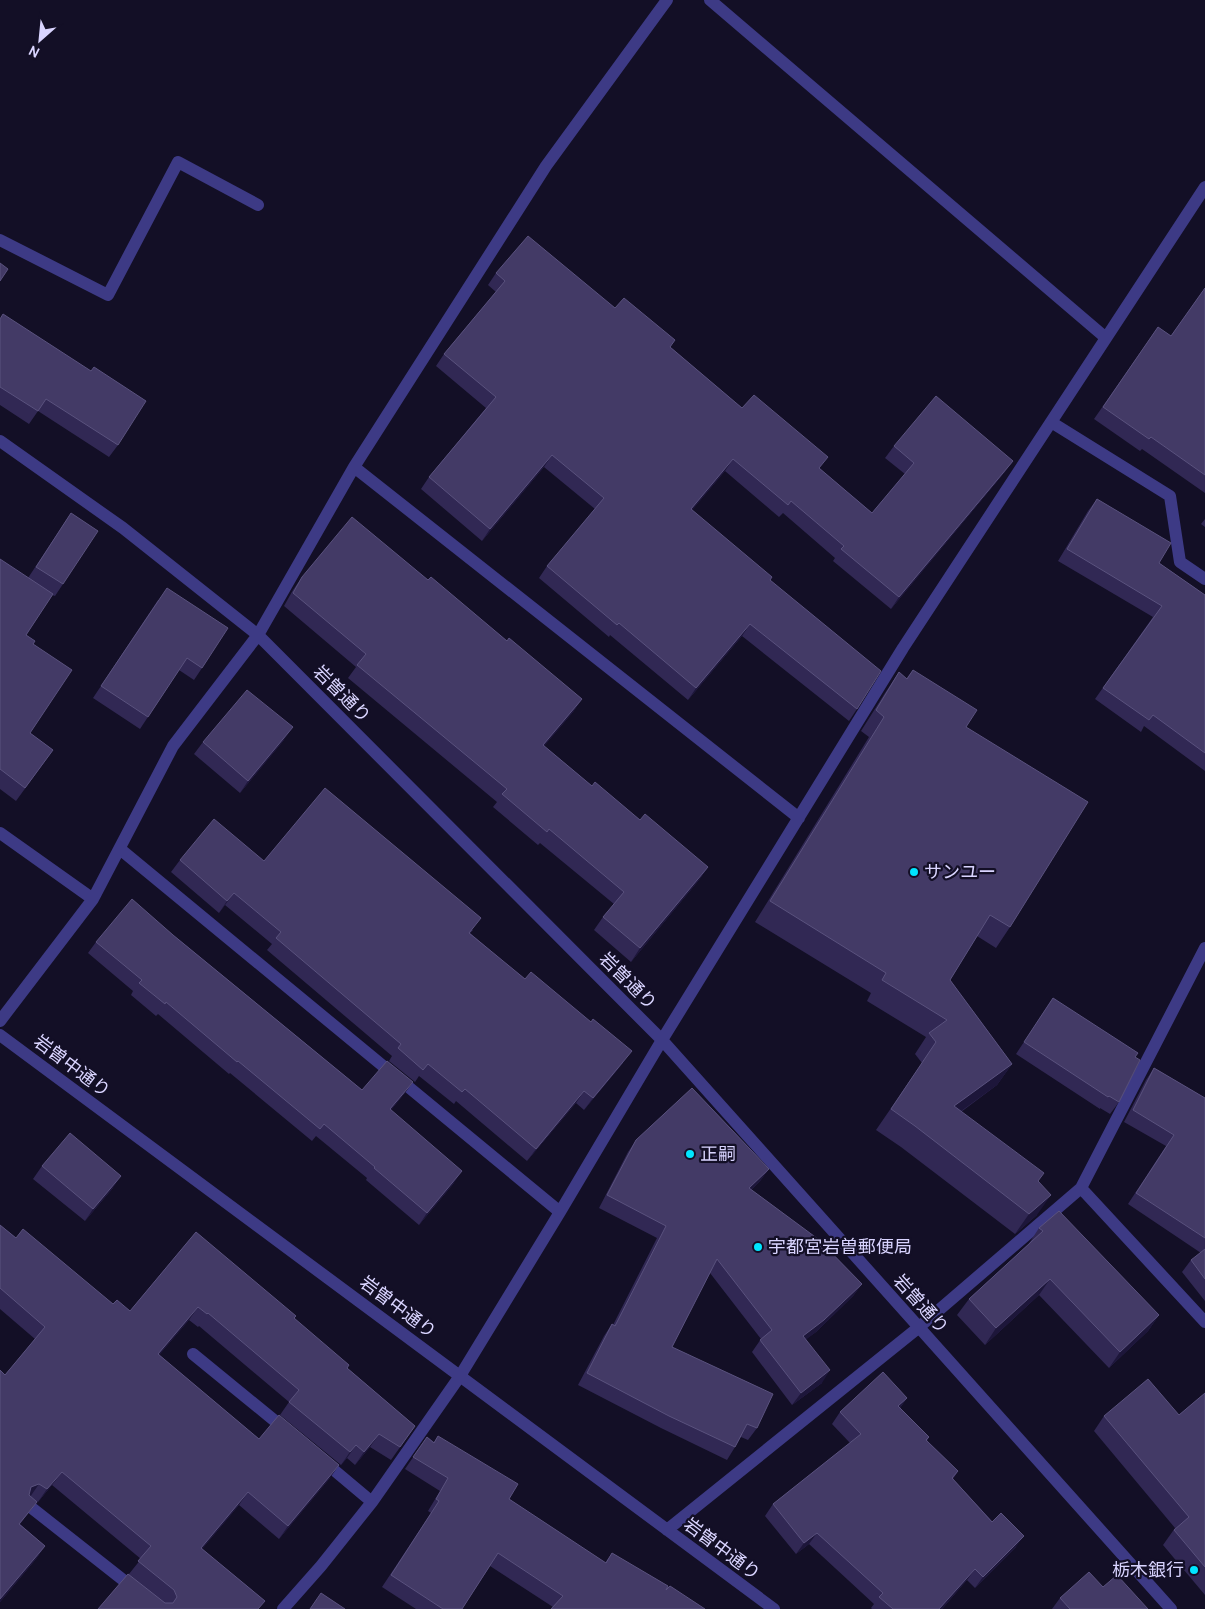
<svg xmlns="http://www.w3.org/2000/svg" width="1205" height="1609" viewBox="0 0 1205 1609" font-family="Cabin,'Noto Sans JP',sans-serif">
  <rect width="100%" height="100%" fill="#130f26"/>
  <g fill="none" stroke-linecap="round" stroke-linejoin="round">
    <!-- minor -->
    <path stroke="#3d3a85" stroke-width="12" d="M710,0L1106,338
      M0,240L108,295L178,162L258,205
      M1051,422L1170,496L1180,562L1205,579
      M0,441L123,528L258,635L662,1040L1171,1609
      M354,467L799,818
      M0,833L93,899
      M120,849L560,1212
      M0,1021L93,899L173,746L258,635L354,467L546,166L667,0
      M0,1035L774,1609
      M1081,1188L1205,1322
      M193,1354L286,1430
      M322,1460L372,1502
      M28,1505L160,1609
      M667,1530L918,1328L1081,1188L1205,948
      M283,1609L321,1566L372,1502L460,1376L560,1212L662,1040L903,648L1205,187"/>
  </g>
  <!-- wall -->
  <path fill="#312854" d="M496,273L615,308L675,340L670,347L742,408L820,469L872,513L905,474L885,458L894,446L1013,461L1004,473L891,609L833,561L835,558L783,513L779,517L725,471L692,510L770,580L857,709L849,721L742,636L688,700L610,635L609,637L539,578L547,566L595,509L544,467L482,541L421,489L429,477L486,408L436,366L444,354L496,292L488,285Z
    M1205,288V493L1142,449L1140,451L1094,419L1158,327L1171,336Z
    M0,319L118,445L109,457L38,411L29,424L0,405Z
    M1097,499L1159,563L1205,595V771L1144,726L1141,732L1095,699L1153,617L1058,561L1088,511Z
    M71,513L63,584L55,596L52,595L26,635L33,644L30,733L53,750L16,801L0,789V559L28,578Z
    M1205,519V527L1201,524Z
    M302,577L428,580L582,699L573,712L544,746L592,786L640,820L708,867L699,880L631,962L594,930L603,917L614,904L540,843L538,845L493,807L497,802L348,678L356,667L284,606L293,590Z
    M158,600L202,668L194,680L179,670L140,729L93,698Z
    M913,670L966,727L1010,927L996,948L977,936L950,980L1012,1064L997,1085L961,1112L1038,1181L1037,1215L1015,1234L901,1147L876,1130L922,1063L915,1054L926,1037L867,1001L871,993L755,922L869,737L861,731L885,693L899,672L906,679Z
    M284,740L240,793L194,754L203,742Z
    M180,860L264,861L473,930L470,933L623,1063L584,1110L576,1103L527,1161L456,1101L454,1104L419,1076L415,1082L389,1061L392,1056L267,950L272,944L225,905L219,913L171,872Z
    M173,935L362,1090L413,1082L404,1094L391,1110L454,1183L419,1225L366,1180L367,1178L316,1136L312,1141L230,1073L229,1074L158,1014L156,1016L131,995L133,991L88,953L96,942Z
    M1053,998L1135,1057L1119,1102L1110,1114L1100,1108V1109L1016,1054Z
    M1154,1068L1205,1098V1301L1182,1272L1191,1260L1201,1253L1128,1204L1166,1146L1124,1122L1146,1080Z
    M636,1140L769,1169L760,1181L751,1190L862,1284L853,1296L816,1332L806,1339L822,1383L792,1405L752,1352L761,1339L710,1273L672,1347L757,1428L748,1440L741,1437L735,1447L727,1460L661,1428L578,1385L604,1336L612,1324L613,1325L657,1238L599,1208L628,1152Z
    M42,1166L113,1188L85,1221L33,1179Z
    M0,1225L16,1238L113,1304L130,1311L196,1232L294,1318L347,1368L415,1426L391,1460L370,1447L355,1465L347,1458L341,1465L280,1415L289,1402L199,1326L198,1327L189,1320L159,1355L259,1439L330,1478L279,1539L239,1505L202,1549L265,1601L98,1609L129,1574L141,1559L52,1485L38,1502L36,1501L37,1502L20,1524L45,1546L36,1559L0,1602V1370L5,1375L35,1339L0,1309Z
    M1039,1228L1159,1315L1148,1331L1109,1368L1039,1295L985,1345L957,1315L969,1299L1028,1245Z
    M1205,1393V1595L1163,1545L1175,1528L1094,1431L1104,1416L1179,1415Z
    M907,1398L900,1408L929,1437L927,1441L958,1471L953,1479L1016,1547L975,1588L967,1580L942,1609H872L871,1608L874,1604L809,1544L796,1554L765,1516L773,1504L850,1443L832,1424L840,1412Z
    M438,1436L509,1499L605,1563L612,1553L666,1590L705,1609L553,1607L490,1566L462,1609H416L382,1587L431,1513L428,1511L440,1491L405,1469L427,1437L434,1442Z
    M1103,1587L1148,1609H1052L1060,1598Z"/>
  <!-- shaded-wall -->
  <path fill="#1d163a" d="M552,455L544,467L482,541L490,529Z
    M733,459L725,471L683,521L691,509Z
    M1013,461L1004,473L891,609L899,597Z
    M750,624L742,636L688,700L696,688Z
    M582,699L573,712L534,758L543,745Z
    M293,727L284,740L240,793L248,781Z
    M708,867L699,880L631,962L640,948Z
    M234,893L219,913L227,901Z
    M632,1051L623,1063L584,1110L593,1098Z
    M1012,1064L997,1085L939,1127L954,1106Z
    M413,1082L404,1094L382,1121L390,1109Z
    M584,1091L576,1103L527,1161L536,1149Z
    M769,1169L760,1181L740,1201L749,1188Z
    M462,1171L454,1183L419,1225L427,1213Z
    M121,1176L113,1188L85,1221L93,1209Z
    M1051,1195L1037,1215L1015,1234L1029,1214Z
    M1050,1279L1039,1295L985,1345L996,1328Z
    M862,1284L853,1296L816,1332L795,1348L803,1336Z
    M198,1307L189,1320L149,1367L158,1354Z
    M1159,1315L1148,1331L1109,1368L1120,1352Z
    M830,1370L822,1383L792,1405L801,1393Z
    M907,1398L899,1409L898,1406Z
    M379,1434L370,1447L355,1465L364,1452Z
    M356,1445L347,1458L341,1465L350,1452Z
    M339,1465L330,1478L279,1539L288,1526Z
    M62,1472L52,1485L38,1502L47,1489Z
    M39,1484L30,1497L22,1500L31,1487Z
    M248,1492L239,1505L192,1561L201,1548Z
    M817,1533L809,1544L796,1554L804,1543Z
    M1024,1536L1016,1547L975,1588L983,1577Z
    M45,1546L36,1559L0,1602V1599Z
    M975,1569L967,1580L942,1609H939Z"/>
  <!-- building -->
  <path fill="#433a66" stroke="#5a527e" d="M528,236L615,308L624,298L675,340L670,347L742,408L754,395L828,457L819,468L872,513L914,463L894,446L936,396L1013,461L899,597L841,549L844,546L791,501L788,505L733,459L691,509L772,577L770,580L881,671L857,709L750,624L696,688L619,623L617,625L547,566L604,498L552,455L490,529L429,477L496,397L444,354L505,281L496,273Z
    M0,263L8,269L0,281Z
    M1205,288V475L1151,437L1149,439L1103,407L1158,327L1171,336Z
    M3,314L91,371L94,367L146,401L118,445L46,399L38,411L0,387V319Z
    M1097,499L1171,543L1159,563L1205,595V753L1153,715L1149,720L1103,688L1162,606L1067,549Z
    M71,513L98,531L63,584L36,567Z
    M352,517L428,580L431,577L507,641L509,638L582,699L543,745L592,786L595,782L640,820L645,814L708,867L640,948L603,917L624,892L549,829L547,832L502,794L507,789L357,665L366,654L293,593L302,577Z
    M0,559L53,594L26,635L35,641L33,644L72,670L30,733L53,750L25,788L0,769Z
    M167,588L228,628L202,668L187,658L148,717L101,686Z
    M913,670L977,710L966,727L1088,802L1010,927L990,915L950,980L1012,1064L954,1106L1044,1173L1038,1181L1051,1195L1029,1214L915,1126L891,1109L936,1042L929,1033L947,1020L882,980L886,973L770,901L884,717L876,710L899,672L907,679Z
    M247,690L293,727L248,781L203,742Z
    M325,788L481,918L469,933L525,979L531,972L591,1022L593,1019L632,1051L593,1098L584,1091L536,1149L465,1089L462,1092L428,1064L423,1070L398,1048L401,1044L276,938L281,932L234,893L227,901L180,860L214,819L264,861Z
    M132,899L173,935L362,1090L387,1061L413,1082L390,1109L462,1171L427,1213L374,1168L375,1167L324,1124L320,1129L238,1061L237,1062L166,1002L165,1004L139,983L142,980L96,942Z
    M1053,998L1138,1053L1135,1057L1140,1060L1119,1102L1109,1096L1108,1097L1024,1042Z
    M1154,1068L1205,1098V1238L1136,1193L1174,1135L1133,1110Z
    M692,1088L769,1169L749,1188L818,1239L862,1284L824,1320L803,1336L830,1370L801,1393L760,1340L772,1330L717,1259L672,1347L773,1394L757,1428L747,1424L735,1447L669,1416L587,1373L612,1324L615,1326L666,1226L607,1195L636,1140Z
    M70,1133L121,1176L93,1209L42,1166Z
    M1059,1211L1159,1315L1120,1352L1050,1279L996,1328L969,1299L1043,1231L1039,1228Z
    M0,1225L16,1238L23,1229L113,1304L117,1300L130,1311L196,1232L296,1316L294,1318L349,1365L347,1368L415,1426L400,1447L379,1434L364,1452L356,1445L350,1452L289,1402L299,1390L208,1313L207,1314L198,1307L158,1354L259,1439L279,1415L339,1465L288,1526L248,1492L201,1548L265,1601L258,1609H98L128,1574L165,1603H173L177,1597L174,1590L138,1561L151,1546L62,1472L47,1489L39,1484L31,1487L29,1495L37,1502L19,1524L45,1546L0,1599V1370L5,1375L45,1327L0,1288Z
    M1205,1249V1279L1191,1260Z
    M883,1372L907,1398L898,1406L929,1437L926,1440L958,1471L952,1478L992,1522L1001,1513L1024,1536L983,1577L975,1569L939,1609H893L879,1597L883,1593L817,1533L804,1543L773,1504L861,1434L840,1412Z
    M1148,1379L1179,1415L1205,1393V1567L1174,1530L1189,1517L1104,1416Z
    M438,1436L518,1484L509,1499L606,1563L612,1553L668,1586L666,1590L670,1586L705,1609H551L563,1596L498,1553L462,1609H443L391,1575L439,1501L436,1499L448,1478L413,1457L427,1437L434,1443Z
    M1089,1572L1103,1587L1117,1575L1148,1609H1070L1060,1598Z
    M321,1593L345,1609H310Z"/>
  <!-- markers -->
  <g fill="#00e5ff" stroke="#130f26" stroke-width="2">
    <circle cx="914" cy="872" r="5"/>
    <circle cx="690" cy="1154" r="5"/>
    <circle cx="758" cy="1247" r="5"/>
    <circle cx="1194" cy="1570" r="5"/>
  </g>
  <g text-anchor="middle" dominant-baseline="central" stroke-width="4.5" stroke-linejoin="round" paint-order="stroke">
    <!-- street labels -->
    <g font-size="18" fill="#d9d4ff" stroke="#130f26">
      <text transform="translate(342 694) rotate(45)">岩曽通り</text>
      <text transform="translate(628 981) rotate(45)">岩曽通り</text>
      <text transform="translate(72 1066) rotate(37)">岩曽中通り</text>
      <text transform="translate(921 1304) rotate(48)">岩曽通り</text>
      <text transform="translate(398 1307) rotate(37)">岩曽中通り</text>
      <text transform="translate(722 1549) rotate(37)">岩曽中通り</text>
    </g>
    <!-- poi labels -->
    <g font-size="18" fill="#d9d4ff" stroke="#130f26" text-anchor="start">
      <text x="924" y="872">サンユー</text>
      <text x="700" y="1154">正嗣</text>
      <text x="768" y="1247">宇都宮岩曽郵便局</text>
      <text x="1184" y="1570" text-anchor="end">栃木銀行</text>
    </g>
  </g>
  <!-- north arrow -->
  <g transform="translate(40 40) rotate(207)" stroke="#130f26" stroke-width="4" paint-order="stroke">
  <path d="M0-4L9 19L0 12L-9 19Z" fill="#d9d4ff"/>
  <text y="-8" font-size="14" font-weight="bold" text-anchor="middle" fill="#d9d4ff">N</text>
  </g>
</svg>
